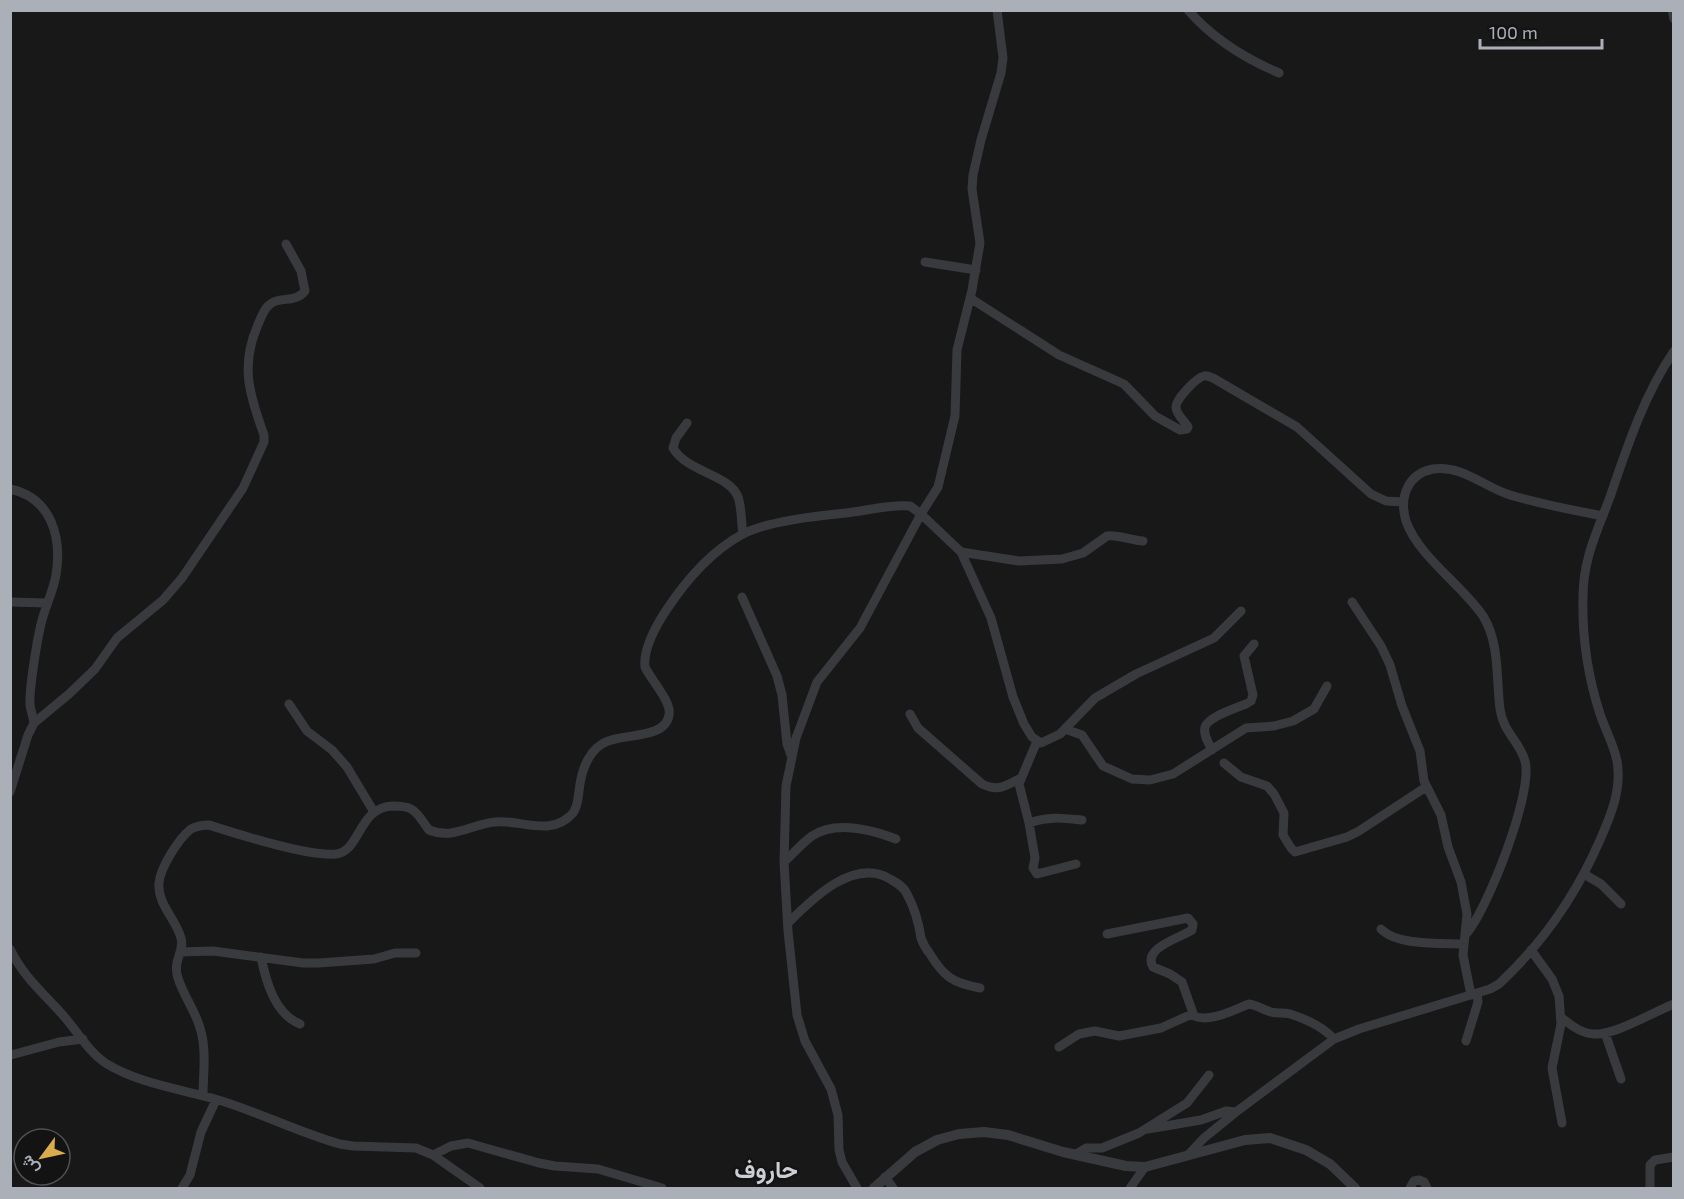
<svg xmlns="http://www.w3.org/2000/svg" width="1684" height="1199" viewBox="0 0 1684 1199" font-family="'Exo 2',Vazirmatn,sans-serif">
  <rect width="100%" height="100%" fill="#181819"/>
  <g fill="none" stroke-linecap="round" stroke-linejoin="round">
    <!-- minor -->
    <path stroke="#393a3e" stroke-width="9" d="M997,10L1003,58L1001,73L981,140L973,175L972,189L980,243L972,290L957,350L955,416L938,487L921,514L961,552L991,618L1013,697L1024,724L1032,737L1041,743L1060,734L1095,698L1136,674L1214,638L1241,611
      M1188,10C1213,39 1244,58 1279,73
      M1672,10L1674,19
      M925,262L976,270
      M970,298L1059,355L1124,384L1155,416L1180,430L1187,429L1188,427C1185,421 1176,415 1176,407C1176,399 1196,378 1204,376C1207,375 1209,377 1213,378L1297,427L1371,494L1386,501L1403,502
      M687,423L676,438L673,448C688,473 729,474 738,497C742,508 741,523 743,534
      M10,489C52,498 62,538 56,575C53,592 45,607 41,624C37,641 29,689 30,705C31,711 33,717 34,723L28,735L10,792
      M961,552L1019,561L1062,559L1083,553L1107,536C1116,534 1131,540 1143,541
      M742,597L777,676L782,695L787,744L791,755
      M10,602L47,603
      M1352,602L1381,646L1390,665L1402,706L1420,751L1424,781L1441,815L1448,847L1461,882L1467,914L1463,955L1471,995
      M289,704L307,731L332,750L347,767L374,812
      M910,714L918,728L982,784C999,792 1005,786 1021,778
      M34,723L69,694L95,669L117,638L163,600L182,578L243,488L264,442V435C250,396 240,367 257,327C260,320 263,311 268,306C278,295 295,304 305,291L301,271L286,244
      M1065,729L1082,735L1103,766L1132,779L1150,780L1173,774L1246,728L1274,726L1293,721L1314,709L1327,686
      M1037,741L1019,784L1029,823L1035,858L1033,868L1037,874L1076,864
      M1212,750C1209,744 1203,735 1205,727C1208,717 1236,708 1246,704L1251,701L1253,695L1244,656L1254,644
      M1224,763L1241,777L1267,786L1274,794L1284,813L1283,835L1291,848L1295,852L1347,837L1359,831L1426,787
      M1029,823C1048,816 1063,818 1082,820
      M784,862C793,854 802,843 812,836C836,820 872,830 896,839
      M1584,874L1601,884L1621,904
      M788,923C812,899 854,857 890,879C897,883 904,887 907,894C914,907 919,924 921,938C923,944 926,949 930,954C944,977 953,983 980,988
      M1381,929C1397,946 1442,943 1464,944
      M1107,934L1188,918L1193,924L1192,930C1180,938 1142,948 1153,967L1170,974L1182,982L1194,1016C1210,1023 1233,1010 1249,1004C1257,1005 1263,1010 1271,1012C1277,1014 1283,1012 1290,1014C1306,1019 1323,1027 1334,1039
      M1466,934C1487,911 1534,791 1525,761C1520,742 1503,732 1500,709C1496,679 1500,643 1483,616C1462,585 1418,556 1406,521C1399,498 1407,474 1433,469C1463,465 1484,487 1510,495C1540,504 1572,510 1603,516
      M10,949C23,976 42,992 61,1013C76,1029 88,1052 107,1064C138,1083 180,1089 215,1099C257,1111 297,1132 340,1144L353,1146L416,1148L433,1155L480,1188
      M1531,950L1552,979L1559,996L1561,1024L1552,1068L1562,1123
      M180,952L213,951L303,963H319L374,959L395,953H416
      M261,957C266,982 275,1014 300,1024
      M1561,1017C1570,1025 1582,1034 1594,1034C1616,1035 1653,1012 1674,1004
      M1605,1033L1621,1079
      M1466,1041L1478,1002L1477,993
      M1059,1047L1079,1034L1095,1031L1119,1036L1161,1028L1192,1014
      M11,1055L59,1042L83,1039
      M203,1096C203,1074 207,1050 200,1028C195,1010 183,995 178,978C172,960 185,952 181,938C176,919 157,904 159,883C160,868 179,838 191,829C197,826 202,825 209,825C237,834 308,857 336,854C361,851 358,807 393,806C399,806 406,806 411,809C419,813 423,823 429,830C454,840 471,824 495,822C521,819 551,838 573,813C578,806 578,799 579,791C581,773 586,754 602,744C619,732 665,741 669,715C672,702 651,680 645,667C643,649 656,626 665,612C684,583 711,551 743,534C768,521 817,516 846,513C866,511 889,504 910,506L921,514L860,628L817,682L796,738L786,786L784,862L788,931L797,1015L805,1041L831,1089L838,1115L839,1150L842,1162L857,1188
      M1148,1129L1201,1120L1226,1111L1236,1112
      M1076,1154L1086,1148H1102L1139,1133L1187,1103L1209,1075
      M433,1155L451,1146L468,1143L539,1163L555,1166L598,1169L662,1188
      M1188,1155L1204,1138L1236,1112L1334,1039L1359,1029L1490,989L1499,984C1543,943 1576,895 1600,840C1611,815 1622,789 1617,761C1614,745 1605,729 1600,714C1588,677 1582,635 1583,597C1583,559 1597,532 1610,497C1627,447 1644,395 1674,351
      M885,1177L893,1188
      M182,1188L190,1175L201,1132L216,1100
      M1130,1188L1145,1167
      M1410,1188L1414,1181L1419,1180L1424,1182L1427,1188
      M1650,1188V1165L1655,1160L1674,1157"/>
    <!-- tertiary -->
    <path stroke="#393a3e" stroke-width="10" d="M874,1188L915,1152L937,1140L959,1134L984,1132L1008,1135L1063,1152L1126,1166L1145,1167L1245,1140L1270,1138L1306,1150L1330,1164L1355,1188"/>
  </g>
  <g text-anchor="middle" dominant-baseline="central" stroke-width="4.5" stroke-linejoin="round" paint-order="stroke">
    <!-- quarter labels -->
    <g font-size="24" font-weight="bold" fill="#ccced4" stroke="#131314">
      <text x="766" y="1168">حاروف</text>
    </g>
  </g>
  <!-- border -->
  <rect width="1684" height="1199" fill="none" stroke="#abafb7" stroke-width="24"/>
  <!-- north arrow -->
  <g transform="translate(42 1157) rotate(237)"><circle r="28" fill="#131314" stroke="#505155" stroke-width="1.5"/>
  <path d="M0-4.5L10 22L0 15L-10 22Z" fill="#dbac4d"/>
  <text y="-9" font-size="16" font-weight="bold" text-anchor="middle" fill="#abafb7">ش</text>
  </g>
  <!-- scale -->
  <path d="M1480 39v9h122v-9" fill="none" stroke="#abafb7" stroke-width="3"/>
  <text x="1489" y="39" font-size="18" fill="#abafb7" stroke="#131314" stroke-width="4.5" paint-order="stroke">100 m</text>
</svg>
